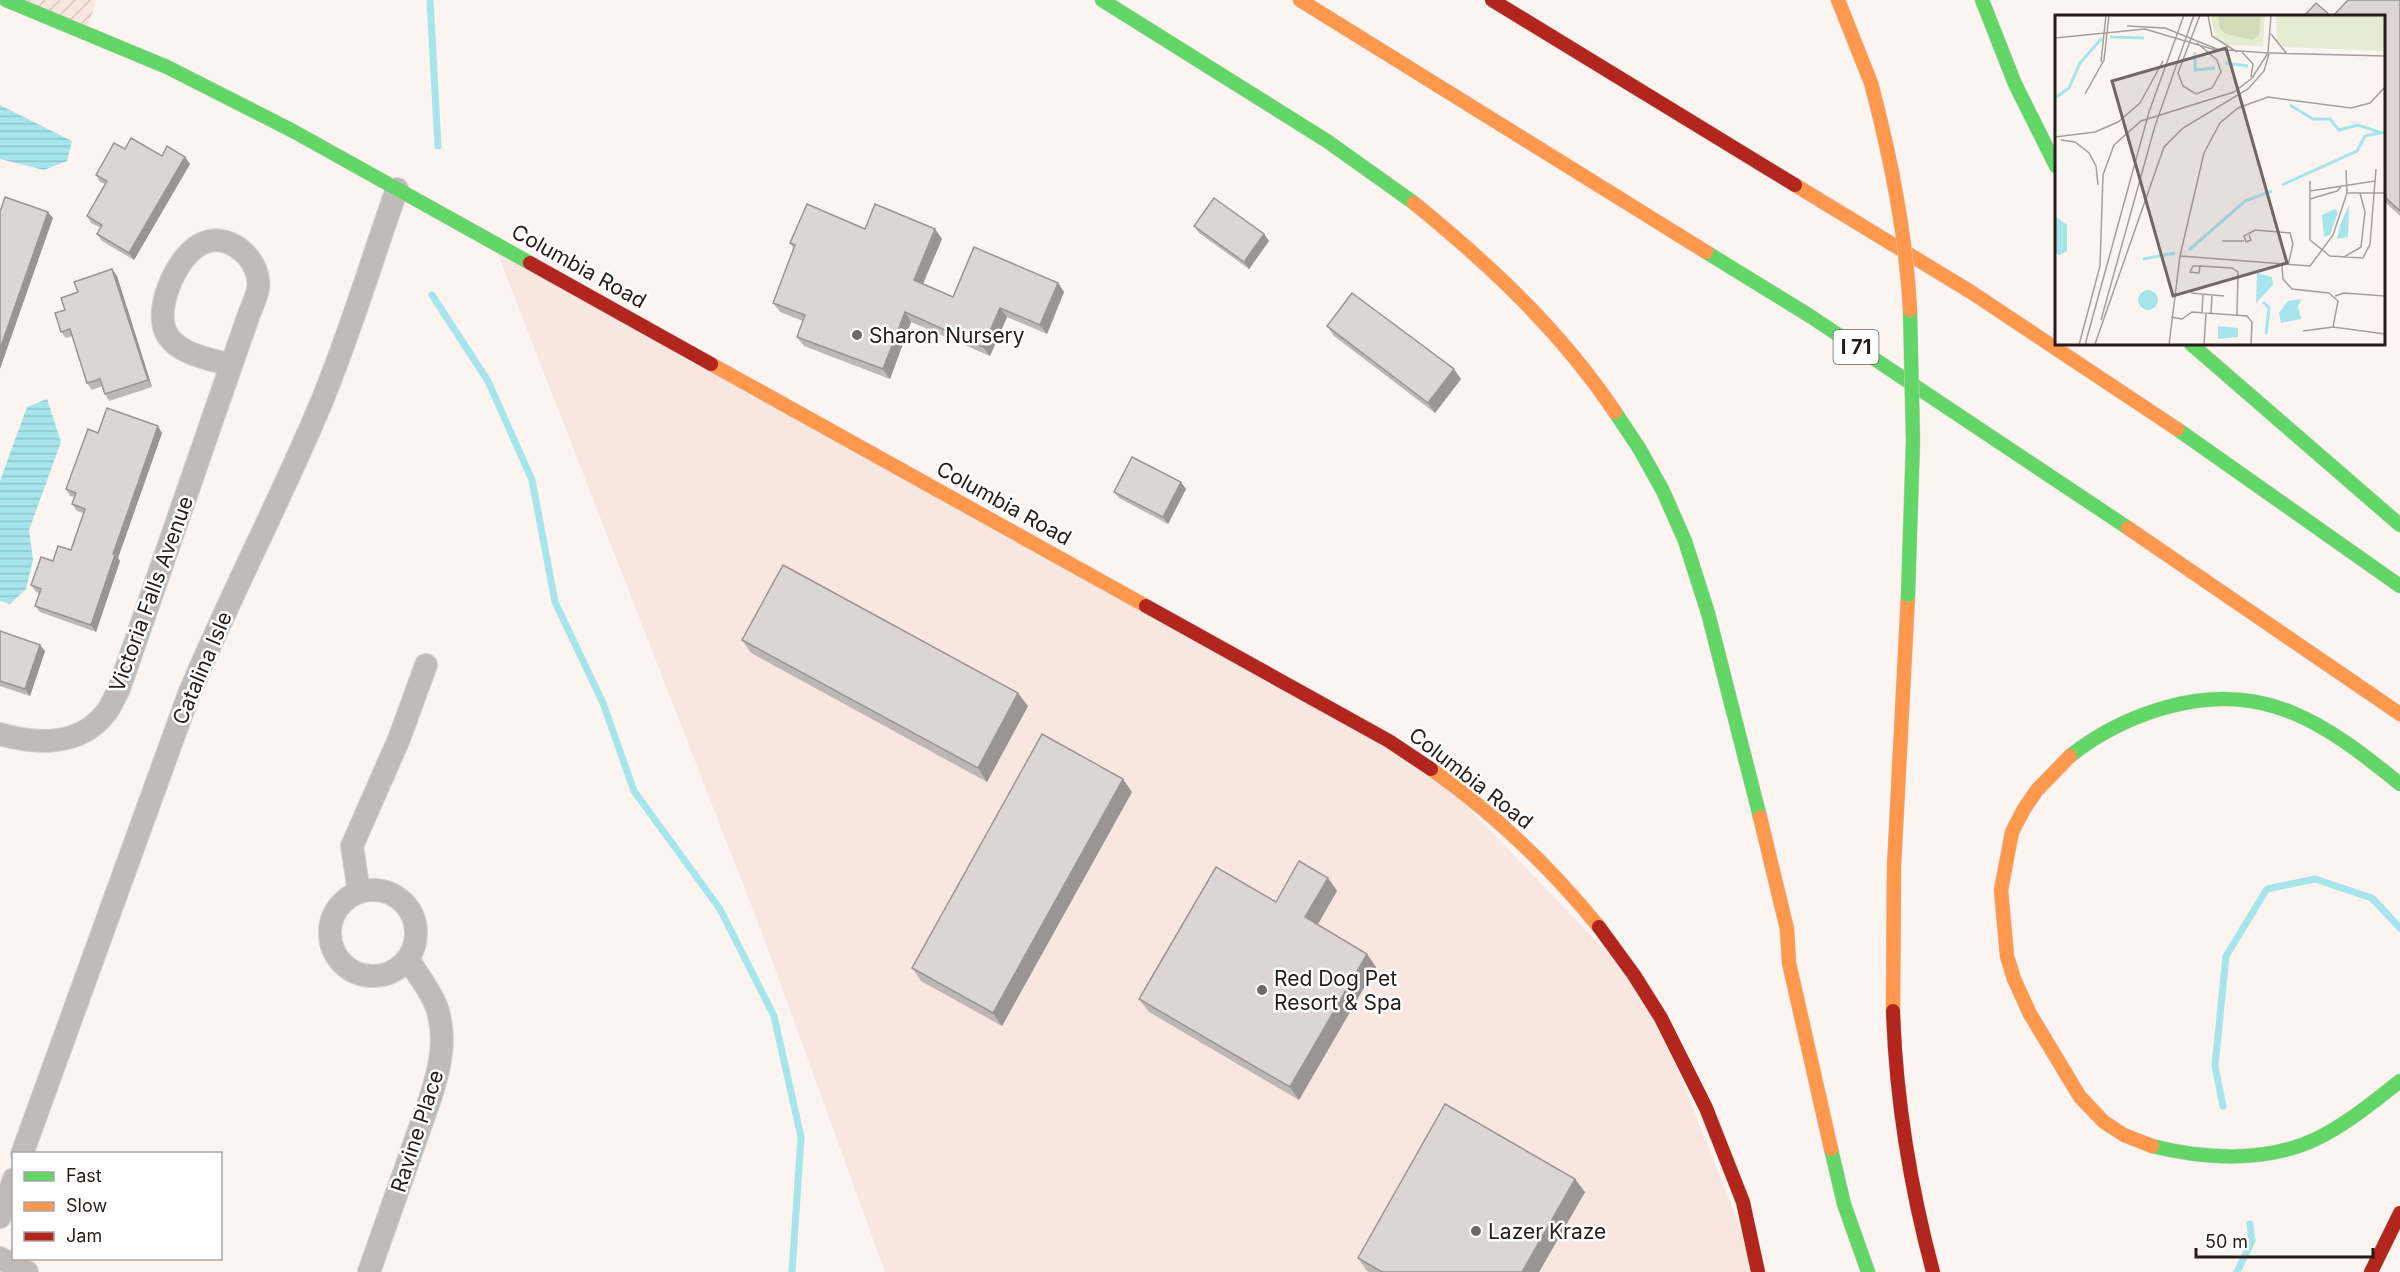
<svg xmlns="http://www.w3.org/2000/svg" width="2400" height="1272" viewBox="0 0 2400 1272" font-family="Inter,sans-serif">
  <defs>
    <pattern id="industrial-furrows" width="10" height="10" patternUnits="userSpaceOnUse" patternTransform="scale(1.5)"><rect width="10" height="10" fill="#f8e7e1"/><path d="M-1 1l2-2M0 10L10 0M9 11l2-2" fill="none" stroke="#d5c6c0"/></pattern>
    <pattern id="water-rules" width="6" height="5" patternUnits="userSpaceOnUse" patternTransform="scale(1.5)"><rect width="6" height="5" fill="#a6e5ec"/><path d="M0 2.5h6" fill="none" stroke="#8fc4ca"/></pattern>
  </defs>
  <rect width="100%" height="100%" fill="#fbf4f1"/>
  <!-- built -->
  <path fill="#f8e7e1" d="M493,242L1432,770L1648,995L1758,1272H885L762,933Z"/>
  <!-- industrial -->
  <path fill="url(#industrial-furrows)" d="M6,0H96L87,32Z"/>
  <!-- water -->
  <path fill="url(#water-rules)" d="M0,105L72,141L67,161L44,170L0,159Z
    M47,399L61,442L29,530L33,560L26,589L10,604L0,601V481L27,407Z"/>
  <g fill="none" stroke-linecap="round" stroke-linejoin="round">
    <!-- stream -->
    <path stroke="#a6e5ec" stroke-width="7" d="M430,0L438,146
      M432,295L488,381L532,480L555,602L603,703L634,791L720,909L774,1016L801,1137L792,1272
      M2223,1106L2215,1066L2226,956L2267,889L2315,879L2372,898L2400,928
      M2237,1272L2252,1241L2250,1224"/>
    <defs>
      <path id="street" d="M0,734C37,745 79,746 105,714C111,707 115,696 119,689C151,595 184,502 216,409C226,380 236,352 246,323C249,312 256,300 258,289C262,262 232,233 206,242C179,250 155,305 165,330C174,354 210,359 231,365
        M330 933a43 43 0 1 1 86 0a43 43 0 1 1-86 0Z
        M359,892L352,846L399,739L426,665
        M22,1154L189,694C229,598 278,505 319,408C349,337 371,262 397,189
        M0,1217L14,1179
        M0,1258L27,1272
        M369,1272L430,1099C440,1068 447,1039 437,1008C431,991 417,974 408,959"/>
      <path id="fast" d="M6,0L167,67L293,131L530,263
        M1102,0L1327,141L1414,203
        M1982,0L2015,84L2056,166
        M1706,252L1810,316L2128,528
        M2191,344L2400,525
        M1615,412L1639,448L1663,491L1685,541L1708,613L1760,817
        M2177,429L2400,586
        M2070,756C2099,733 2131,717 2167,707C2266,680 2326,724 2400,784
        M2152,1146C2204,1159 2266,1163 2316,1139C2347,1124 2373,1102 2400,1081
        M1831,1149L1844,1204L1868,1272"/>
      <path id="slow" d="M1300,0L1706,252
        M1838,0L1871,83
        M1795,185L1971,292L2177,429
        M1414,203C1490,265 1560,330 1615,412
        M711,364L1146,606
        M2128,528L2400,714
        M2070,756L2037,790L2024,809L2012,832L2001,890L2007,956L2014,979L2030,1014L2080,1097L2104,1122L2124,1135L2152,1146
        M1431,769C1495,814 1550,867 1599,927
        M1760,817L1787,929L1789,963L1831,1149
        M1893,1011L1894,867L1908,595"/>
      <path id="jam" d="M1492,0L1795,185
        M530,263L711,364
        M1146,606L1389,741L1431,769
        M1599,927L1634,975L1661,1018L1706,1108L1743,1202L1758,1272
        M1893,1011C1896,1100 1910,1186 1933,1272
        M2371,1272L2400,1213"/>
    </defs>
    <!-- street casing -->
    <use href="#street" stroke="#d8d2cf" stroke-width="24"/>
    <!-- fast casing -->
    <use href="#fast" stroke="#d8d2cf" stroke-width="15"/>
    <!-- slow casing -->
    <use href="#slow" stroke="#d8d2cf" stroke-width="15"/>
    <!-- jam casing -->
    <use href="#jam" stroke="#d8d2cf" stroke-width="15"/>
    <!-- street -->
    <use href="#street" stroke="#c0bbb8" stroke-width="22"/>
    <!-- fast -->
    <use href="#fast" stroke="#63d668" stroke-width="14"/>
    <!-- slow -->
    <use href="#slow" stroke="#ff974d" stroke-width="14"/>
    <!-- jam -->
    <use href="#jam" stroke="#b3261e" stroke-width="14"/>
    <defs>
      <path id="fast-bridge" d="M1908,595L1913,441L1910,310"/>
      <path id="slow-bridge" d="M1871,83C1891,158 1906,232 1910,310"/>
    </defs>
    <!-- fast-bridge casing -->
    <use href="#fast-bridge" stroke="#d8d2cf" stroke-width="15" stroke-linecap="butt"/>
    <!-- slow-bridge casing -->
    <use href="#slow-bridge" stroke="#d8d2cf" stroke-width="15" stroke-linecap="butt"/>
    <!-- fast-bridge -->
    <use href="#fast-bridge" stroke="#63d668" stroke-width="14"/>
    <!-- slow-bridge -->
    <use href="#slow-bridge" stroke="#ff974d" stroke-width="14"/>
  </g>
  <!-- wall -->
  <path fill="#beb7b4" d="M2400,1V216L2384,201V16Z
    M125,149L162,156L185,157L190,164L134,260L102,241L97,234L101,228L91,223L87,216L105,184L100,182L96,175Z
    M1194,226L1264,234L1269,241L1249,269L1199,233Z
    M865,229H935L942,239L923,284L953,297L1058,283L1064,292L1047,334L1007,317L990,356L911,322L890,379L804,346L797,337L803,321L780,312L773,303L794,249L790,243Z
    M112,269L117,276L152,387L109,401L105,394L102,386L92,390L87,383L72,336L66,338L61,332L65,310L78,292Z
    M1327,326L1461,379L1435,413L1334,336Z
    M98,433H162L118,558L120,561L96,632L40,612L35,606L39,593L36,592L31,585L53,561L71,550L84,513L77,511L72,504L75,497L70,496L66,489Z
    M1186,489L1168,524L1119,498L1114,492Z
    M0,631L45,651L30,696L0,686Z
    M742,640L1028,706L987,782L751,653Z
    M1132,792L1002,1026L921,981L912,968Z
    M1328,878L1337,891L1317,925L1367,954L1376,967L1299,1100L1149,1012L1139,999L1276,902Z
    M1585,1192L1539,1272H1369L1367,1271L1358,1258Z"/>
  <!-- shaded-wall -->
  <path fill="#9b9592" d="M185,157L190,164L134,260L129,253Z
    M48,212L53,218L0,369V349Z
    M935,229L942,239L920,290L914,280Z
    M1264,234L1269,241L1249,269L1244,262Z
    M112,269L117,276L152,387L148,380Z
    M1058,283L1064,292L1047,334L1040,325Z
    M1000,308L1007,317L990,356L983,347Z
    M905,312L911,322L890,379L883,369Z
    M1454,369L1461,379L1435,413L1428,403Z
    M158,426L162,433L118,558L120,561L96,632L91,625L113,554Z
    M1181,482L1186,489L1168,524L1163,517Z
    M40,645L45,651L30,696L25,689Z
    M1018,693L1028,706L987,782L978,768Z
    M1123,779L1132,792L1002,1026L993,1013Z
    M1328,878L1337,891L1314,931L1305,917Z
    M1367,954L1376,967L1299,1100L1290,1087Z
    M1575,1179L1585,1192L1539,1272H1522Z"/>
  <!-- building -->
  <path fill="#ddd5d1" stroke="#9b9592" stroke-width="1.5" d="M2348,0H2399L2400,1V211L2384,196V16H2333Z
    M2316,3L2331,16H2304Z
    M131,138L162,156L167,146L185,157L129,253L97,234L102,225L87,216L107,181L96,175L114,143L125,149Z
    M5,197L48,212L0,349V212Z
    M1214,198L1264,234L1244,262L1194,226Z
    M807,204L865,229L875,204L935,229L914,280L953,297L974,247L1058,283L1040,325L1000,308L983,347L905,312L883,369L797,337L805,315L773,303L795,245L790,243Z
    M112,269L148,380L105,394L100,379L87,383L70,329L61,332L55,313L65,310L61,298L78,292L74,282Z
    M1352,293L1454,369L1428,403L1327,326Z
    M107,408L158,426L113,554L115,555L91,625L35,606L41,589L31,585L41,557L53,561L58,546L71,550L85,509L72,504L76,493L66,489L88,429L98,433Z
    M1132,457L1181,482L1163,517L1114,492Z
    M783,565L1018,693L978,768L742,640Z
    M0,631L40,645L25,689L0,681Z
    M1042,734L1123,779L993,1013L912,968Z
    M1299,861L1328,878L1305,917L1367,954L1290,1087L1139,999L1216,867L1276,902Z
    M1445,1104L1575,1179L1522,1272H1382L1358,1258Z"/>
  <!-- markers -->
  <g fill="#716864" stroke="#fff" stroke-width="2">
    <circle cx="857" cy="335" r="6"/>
    <circle cx="1262" cy="990" r="6"/>
    <circle cx="1476" cy="1231" r="6"/>
  </g>
  <g text-anchor="middle" dominant-baseline="central" stroke-width="5" stroke-linejoin="round" paint-order="stroke">
    <!-- shield labels -->
    <rect fill="#fff" stroke="#68605d" stroke-width="1.5" x="1833.5" y="330" width="45" height="34" rx="4.5"/>
    <g font-size="20" font-weight="bold" fill="#271c18">
      <text x="1856" y="347">I 71</text>
    </g>
    <!-- street labels -->
    <g font-size="21" fill="#271c18" stroke="#fff">
      <text transform="translate(579 266) rotate(29)">Columbia Road</text>
      <text transform="translate(1004 503) rotate(29)">Columbia Road</text>
      <text transform="translate(151 594) rotate(-70)">Victoria Falls Avenue</text>
      <text transform="translate(202 668) rotate(-67)">Catalina Isle</text>
      <text transform="translate(1471 778) rotate(38)">Columbia Road</text>
      <text transform="translate(417 1131) rotate(-72)">Ravine Place</text>
    </g>
    <!-- poi labels -->
    <g font-size="21" fill="#271c18" stroke="#fff" text-anchor="start">
      <text x="869" y="335">Sharon Nursery</text>
      <text x="1274" y="978">Red Dog Pet<tspan x="1274" dy="24">Resort &amp; Spa</tspan></text>
      <text x="1488" y="1231">Lazer Kraze</text>
    </g>
  </g>
  <!-- overview -->
  <g transform="translate(2055 15)">
    <rect width="330" height="330" fill="#fbf4f1"/>
    <path d="M156,0H210L208,31L172,30L160,21ZM221,0H330V36L229,32L222,25Z" fill="#e5ecd1"/>
    <path d="M163,0H206L204,20L198,25L171,19L165,14Z" fill="#d3dcb8"/>
    <path d="M294,190L293,222L282,224L285,210ZM280,194L283,197L275,220L269,222L267,200ZM0,201L12,210V236L5,240L0,239ZM202,258L217,262L218,270L201,288ZM83 285a10 10 0 1 1 20 0a10 10 0 1 1-20 0ZM247,284L243,291L246,304L226,308L224,298L233,286ZM163,311L183,313V322L163,324Z" fill="#a6e5ec"/>
    <path fill="none" stroke="#a6e5ec" stroke-width="3" d="M55,22L89,23M140,37V55L160,53M170,48L193,51M0,83L14,73L25,48L47,23M235,90L258,104H275L284,115L303,110L327,118M227,170L302,136L310,121L330,117M134,235L190,186L217,176M88,244L120,238M208,287L214,293L211,319"/>
    <path fill="none" stroke="#a69e9a" stroke-width="1.5" d="M153,0L157,21L182,37M72,11L110,13L162,34M216,19L232,39M0,23L90,14L157,34L213,38L216,0M142,28L162,45L166,57L157,73L141,79L128,71L123,58L145,0M187,37L198,49L196,62M214,38L330,41M46,47L51,0M30,79L49,45L54,0M0,122L40,117L63,107L85,88L108,46M6,125L20,127L34,138L41,151L43,170M255,166V225L275,241L308,243L315,229L321,154M255,176L320,166M292,178H330M255,184L282,176L286,172M194,220L196,225L191,227L189,221L200,215L235,218L238,229L233,250M167,226H189M125,241L255,251L278,220L292,178L291,155M289,242L306,232L310,197L305,178M227,250L228,264L237,274L274,278L283,286L278,312L248,316M145,251L144,258L135,257L138,251H145L177,253L183,257L182,300M136,278L169,281M280,281L289,278L330,281M147,298L148,279M156,298L157,280M116,302L127,304L137,297L192,301L197,307L196,330M46,305L100,111L139,0M278,312L330,319M40,329L109,132L128,113L193,74L209,56L214,39M24,330L45,251L48,160L59,130L86,106L179,77L197,63L213,38M30,330L94,97L129,0M114,330L125,241L149,138L165,108L183,93L213,82L296,93L315,88L330,72M149,330L151,298"/>
    <path fill="#716864" fill-opacity="0.15" stroke="#716864" stroke-width="3" d="M171,33L232,248L118,281L57,66Z"/>
    <rect width="330" height="330" fill="none" stroke="#271c18" stroke-width="3"/>
  </g>
  <!-- legend -->
  <rect x="12" y="1152" width="210" height="108" fill="#ffffff" stroke="#a9a4a3" stroke-width="1.5"/>
  <rect x="24" y="1172" width="30" height="9" fill="#63d668" stroke="#a9a4a3" stroke-width="1.5"/>
  <text x="66" y="1182" font-size="18" fill="#271c18">Fast</text>
  <rect x="24" y="1202" width="30" height="9" fill="#ff974d" stroke="#a9a4a3" stroke-width="1.5"/>
  <text x="66" y="1212" font-size="18" fill="#271c18">Slow</text>
  <rect x="24" y="1232" width="30" height="9" fill="#b3261e" stroke="#a9a4a3" stroke-width="1.5"/>
  <text x="66" y="1242" font-size="18" fill="#271c18">Jam</text>
  <!-- scale -->
  <path d="M2196 1248v9h177v-9" fill="none" stroke="#271c18" stroke-width="3"/>
  <text x="2205" y="1248" font-size="18" fill="#271c18" stroke="#ffffff" stroke-width="4.5" paint-order="stroke">50 m</text>
</svg>
